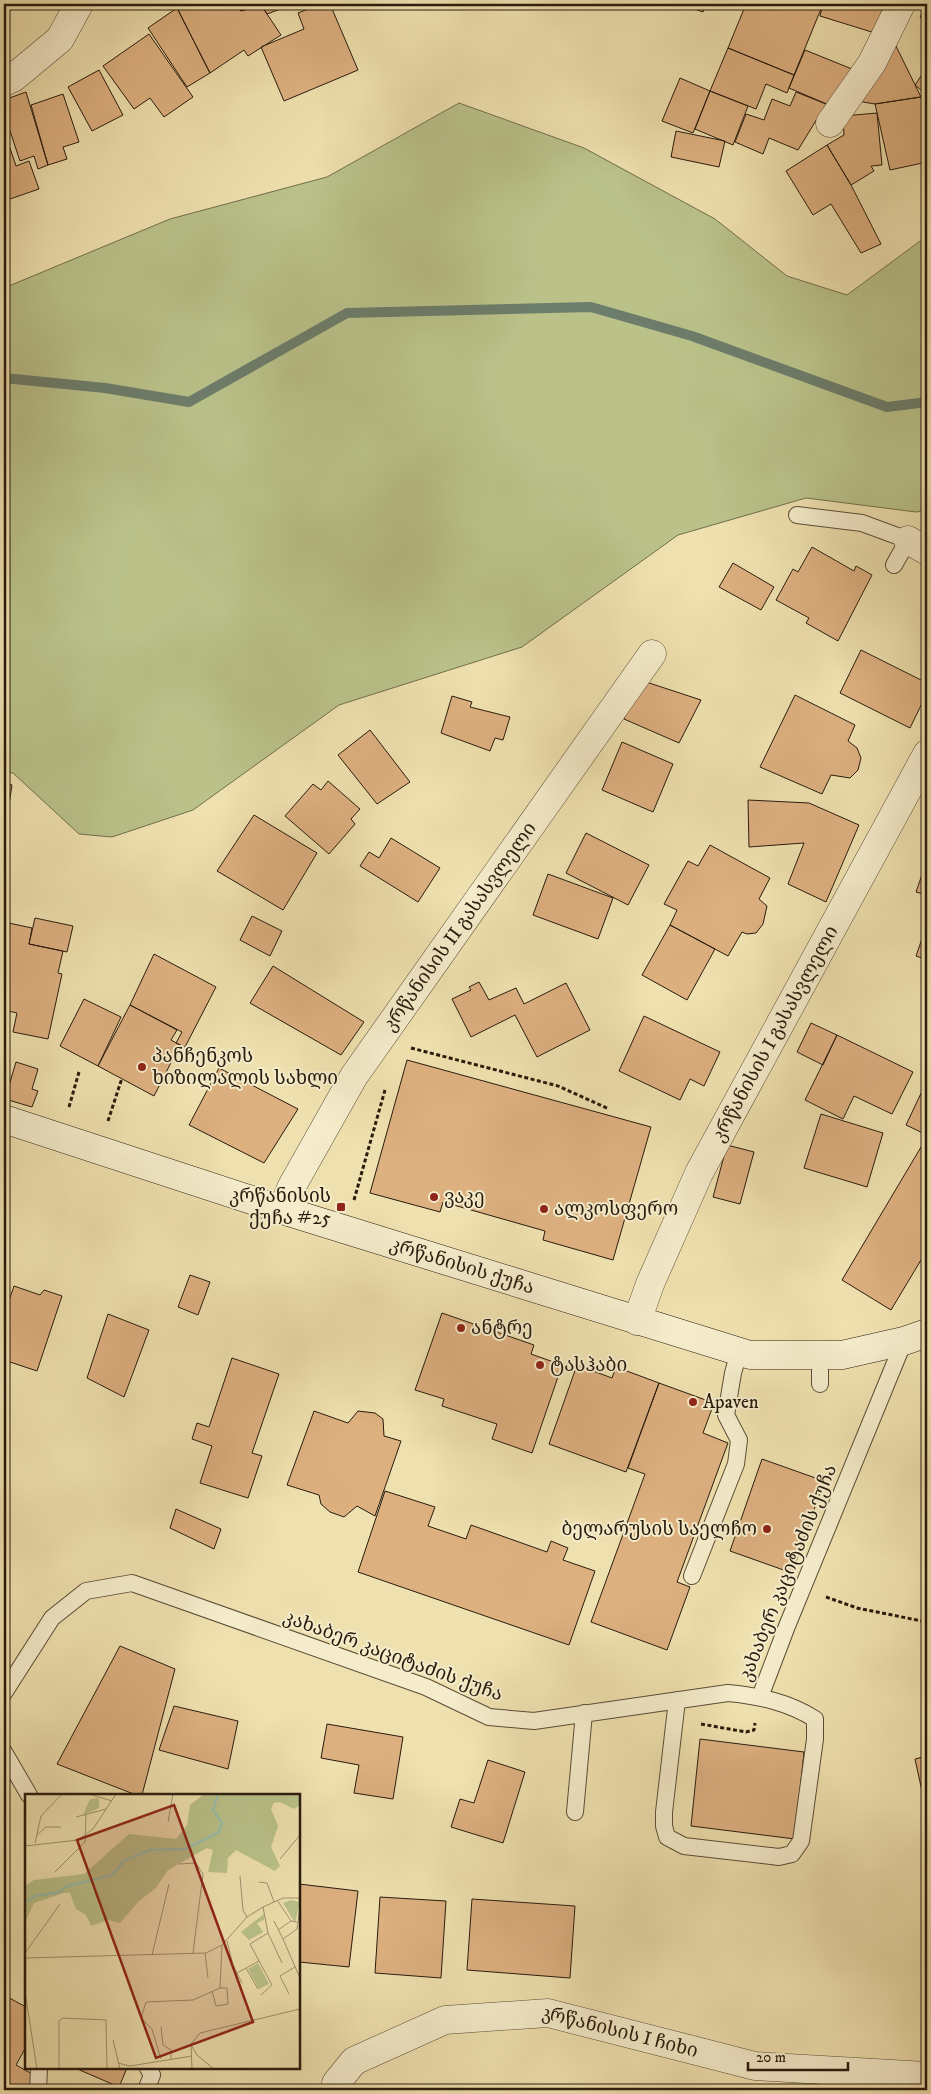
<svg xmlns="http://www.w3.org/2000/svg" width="931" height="2094" viewBox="0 0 931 2094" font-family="'IM FELL DW Pica','Noto Serif Georgian',serif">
  <rect width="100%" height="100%" fill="#efe1af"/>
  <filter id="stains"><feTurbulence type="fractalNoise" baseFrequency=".004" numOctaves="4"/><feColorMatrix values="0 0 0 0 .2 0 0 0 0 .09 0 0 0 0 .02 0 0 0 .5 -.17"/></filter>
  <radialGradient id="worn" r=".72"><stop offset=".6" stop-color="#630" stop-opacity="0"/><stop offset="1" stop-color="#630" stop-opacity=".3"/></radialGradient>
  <!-- green -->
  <path fill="#bac28a" stroke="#716e4c" d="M459,103L584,148L715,219L787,276L847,295L927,236V510L916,512L806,498L678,535L522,647L339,705L193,810L112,837L79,834L13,773L4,772V288L170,219L327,177Z"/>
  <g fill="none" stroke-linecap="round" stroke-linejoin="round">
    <!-- stream -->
    <path stroke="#6c7d6b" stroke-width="10" d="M4,378L105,388L189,402L347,313L591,307L692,336L887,407L927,402"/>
  </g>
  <!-- building -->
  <path fill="#ddb080" stroke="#281b0d" d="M185,4H237L241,11L261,5L281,35L248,56L244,50L210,73L177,8Z
    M237,4H294L267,14L261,5L241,11Z
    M321,4H330L358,70L284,101L261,47L304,29L298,13Z
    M681,4H706L703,12Z
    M746,4H823L794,75L728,48Z
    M823,4H884L875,33L820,16Z
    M927,6V22L920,17Z
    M177,8L210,73L187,87L148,28Z
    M149,34L193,97L164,117L150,98L134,109L103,66Z
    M892,38L921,97L875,104L857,101Z
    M728,48L794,75L787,93L766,84L756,109L710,91Z
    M805,50L852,69L836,108L789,88Z
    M927,67V95L915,85Z
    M99,70L123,115L92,131L68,87Z
    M680,78L710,91L693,133L662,121Z
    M710,91L748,106L733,145L695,129Z
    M26,92L48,165L38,169L34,156L20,161L6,119L4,120V100Z
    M796,92L826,104L798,150L769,138L763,154L735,142L746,114L764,120L772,99L790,106Z
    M63,94L79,142L63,147L67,159L48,165L31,105Z
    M927,96V162L890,170L875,104Z
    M877,113L882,165L871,166L874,171L851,185L827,145L844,135L843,116Z
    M676,131L725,141L719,167L671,157Z
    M8,142L16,166L29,161L39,189L4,201V143Z
    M827,145L851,185L881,244L861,253L831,204L813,215L786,171Z
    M812,547L854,571L856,566L872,575L838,641L806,623L809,618L776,600L793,569L798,572Z
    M733,563L774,587L761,610L719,587Z
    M861,650L927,683V693L910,728L840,693Z
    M637,679L701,700L679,743L624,719Z
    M795,695L855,725L848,741L857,748L861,758L858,770L850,778L831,775L822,794L760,767Z
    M452,696L472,702L470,707L510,717L503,740L495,738L490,751L441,733Z
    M370,730L410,782L377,804L338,755Z
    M622,742L673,764L653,812L602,790Z
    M328,781L360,809L351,819L355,824L329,854L285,816L313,784L321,790Z
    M4,783L12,785L4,838Z
    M748,800L809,803L859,825L826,902L788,884L804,843L749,847Z
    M254,815L317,853L283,910L217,871Z
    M586,833L649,865L628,905L566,873Z
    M391,838L440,868L418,902L360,866L369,852L379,858Z
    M710,845L770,878L759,899L767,906L763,924L756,933L747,934L742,932L728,956L670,925L677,910L664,904L688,861L698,866Z
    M927,860V895L916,892Z
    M548,874L613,898L598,939L533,915Z
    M252,916L282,931L270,956L240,940Z
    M35,918L73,926L67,952L29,944Z
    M4,922L32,928L29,944L63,951L58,973L62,974L48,1039L13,1032L17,1013L4,1010Z
    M670,925L715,949L687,1000L642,975Z
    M926,927H927V960L916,956Z
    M154,954L216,987L185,1047L176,1043L182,1032L130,1005Z
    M273,966L364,1022L341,1055L250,1003Z
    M479,982L489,1000L516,988L524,1004L566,983L590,1030L537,1057L515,1015L471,1037L452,999L471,990L469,987Z
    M84,999L121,1017L98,1066L60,1046Z
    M130,1005L177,1030L171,1040L180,1045L154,1096L98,1066Z
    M644,1016L720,1052L704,1086L690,1079L680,1100L619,1071Z
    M811,1023L837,1035L823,1065L797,1052Z
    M837,1035L913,1072L892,1114L854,1096L843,1119L805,1100Z
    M407,1060L651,1127L613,1260L543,1240L545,1231L443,1202L440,1212L370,1193Z
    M16,1062L38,1069L32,1089L38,1091L32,1107L5,1099Z
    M219,1068L298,1109L264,1163L189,1125Z
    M924,1087L927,1089V1135L906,1125Z
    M821,1114L883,1133L867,1187L804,1168Z
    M924,1142L927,1144V1250L891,1310L842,1280Z
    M727,1145L754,1152L740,1204L713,1197Z
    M190,1275L210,1282L198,1315L178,1307Z
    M14,1286L40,1295L44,1290L62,1296L37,1371L4,1360V1315Z
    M442,1313L534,1345L531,1354L562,1365L532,1453L492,1439L497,1424L442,1406L444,1399L415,1390Z
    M108,1314L149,1330L124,1397L87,1378Z
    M232,1358L279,1374L252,1453L262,1456L248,1498L200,1483L212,1446L192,1439L197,1423L209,1427Z
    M577,1365L612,1378L616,1367L659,1383L626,1472L549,1444Z
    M659,1383L714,1403L703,1433L728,1443L677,1582L690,1587L667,1650L591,1622L645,1474L628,1468Z
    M314,1411L348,1423L358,1411L375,1413L383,1419L384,1436L401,1441L375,1516L357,1506L344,1517L330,1512L321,1504L319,1495L287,1485Z
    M762,1459L824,1481L792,1573L730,1551Z
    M385,1491L435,1507L428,1526L466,1539L471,1525L547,1552L551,1541L568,1548L563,1560L595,1571L569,1645L358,1572Z
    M176,1509L221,1529L214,1549L170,1528Z
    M120,1646L175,1669L142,1795H136L57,1764Z
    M174,1706L238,1721L228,1769L159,1750Z
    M327,1724L403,1737L393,1799L354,1793L359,1765L321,1758Z
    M700,1739L804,1752L795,1839L691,1826Z
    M927,1756V1814L915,1759Z
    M488,1760L525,1772L503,1843L451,1827L460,1799L474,1803Z
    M299,1884L358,1891L349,1967L299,1962Z
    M380,1897L446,1901L441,1978L375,1973Z
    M472,1899L575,1906L570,1978L467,1970Z
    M4,1995L26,2007V2047L16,2065L36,2076L28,2090H4Z
    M75,2068H127L119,2087Z"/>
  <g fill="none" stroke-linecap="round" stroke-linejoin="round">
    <defs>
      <path id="lane" d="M797,515L862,523L908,540L894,565
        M820,1384V1357
        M692,1576L736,1464L739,1440L726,1415L733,1373L739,1352
        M4,1693L52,1618L86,1591L132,1583L426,1687L489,1717L534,1721L728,1693C759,1696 788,1702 815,1719V1739L801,1841L792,1854L779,1857L684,1846L667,1837L664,1826V1812L677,1700
        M760,1697L787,1626L904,1341
        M4,1752L29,1795
        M575,1812L584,1713
        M38,2090L39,2068
        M146,2090L152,2075L148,2068"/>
      <g id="street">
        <path d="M4,82L13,78L60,39L79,4"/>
        <path d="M830,123L872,63L901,4"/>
        <path d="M908,540L927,551"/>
        <path id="s1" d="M282,1210L292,1186L354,1076L652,654"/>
        <path id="s2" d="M637,1321L650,1284L699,1173L927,754"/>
        <path id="s3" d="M335,2090L336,2083L354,2061L445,2020L548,2013L755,2066L927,2076"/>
      </g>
      <g id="secondary">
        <path id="s4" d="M4,1119L282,1210L750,1355H842L904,1341L927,1333"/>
      </g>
    </defs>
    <!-- lane casing -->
    <use href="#lane" stroke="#5a4c36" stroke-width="18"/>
    <!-- street casing -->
    <use href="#street" stroke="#5a4c36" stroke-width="29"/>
    <!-- secondary casing -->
    <use href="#secondary" stroke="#281b0d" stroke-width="29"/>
    <!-- path -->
    <path stroke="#281b0d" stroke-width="3" stroke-dasharray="4 2.5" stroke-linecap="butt" d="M411,1048L558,1086L609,1109
      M69,1107L79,1072
      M108,1121L122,1078
      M354,1200L385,1090
      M826,1597L857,1608L927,1622
      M701,1724L746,1732L754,1730L755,1723"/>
    <!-- lane -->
    <use href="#lane" stroke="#f5eccb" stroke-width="16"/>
    <!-- street -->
    <use href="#street" stroke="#f5eccb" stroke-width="28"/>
    <!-- secondary -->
    <use href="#secondary" stroke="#f5eccb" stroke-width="28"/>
  </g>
  <!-- markers -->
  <g fill="#8f2418" stroke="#f5eccb" stroke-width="2">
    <circle cx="142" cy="1067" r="5"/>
    <circle cx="434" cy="1197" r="5"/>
    <rect x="336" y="1202" width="10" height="10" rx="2.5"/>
    <circle cx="544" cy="1209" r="5"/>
    <circle cx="461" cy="1328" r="5"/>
    <circle cx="540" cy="1365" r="5"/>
    <circle cx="693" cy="1402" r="5"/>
    <circle cx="767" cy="1529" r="5"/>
  </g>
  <g text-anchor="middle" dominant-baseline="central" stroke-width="4" stroke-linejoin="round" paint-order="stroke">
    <!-- street labels -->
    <g font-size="19" fill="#281b0d" stroke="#f5eccb">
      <text stroke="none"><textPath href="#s1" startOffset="335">კრწანისის II გასასვლელი</textPath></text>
      <text stroke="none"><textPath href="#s2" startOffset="319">კრწანისის I გასასვლელი</textPath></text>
      <text stroke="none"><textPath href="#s4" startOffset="481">კრწანისის ქუჩა</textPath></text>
      <text transform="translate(788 1573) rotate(-68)">კახაბერ კაციტაძის ქუჩა</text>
      <text transform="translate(393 1656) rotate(20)">კახაბერ კაციტაძის ქუჩა</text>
      <text stroke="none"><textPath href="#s3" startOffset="312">კრწანისის I ჩიხი</textPath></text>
    </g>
    <!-- poi labels -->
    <g font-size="19" fill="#281b0d" stroke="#f5eccb" text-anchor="start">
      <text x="152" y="1056">პანჩენკოს<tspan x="152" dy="22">ხიზილალის სახლი</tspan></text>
      <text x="331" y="1196" text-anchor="end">კრწანისის<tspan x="331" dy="22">ქუჩა #25</tspan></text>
      <text x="444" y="1197">ვაკე</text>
      <text x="554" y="1209">ალკოსფერო</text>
      <text x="471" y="1328">ანტრე</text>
      <text x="550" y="1365">ტასჰაბი</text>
      <text x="703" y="1402">Apaven</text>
      <text x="757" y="1529" text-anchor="end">ბელარუსის საელჩო</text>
    </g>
  </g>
  <!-- overview -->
  <g transform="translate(25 1794)">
    <rect width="275" height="275" fill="#efe1af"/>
    <path d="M179,0H275V11L269,15L255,8L249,9L246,15L253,32L246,53L255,72L250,77L211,56L203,64L202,79L183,78L188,56L182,54L143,76L131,94L114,107L95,129L83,126L66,132L61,121L51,115L45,99H39L9,109L0,128V92L9,86L59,80L104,40L151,45L162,31L165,11ZM74,4V14L58,21L65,5ZM266,106L275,108L270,129L258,109ZM239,120V126L232,129L238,138L224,146L216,138ZM233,169L244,190L234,195L223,175Z" fill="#bac28a"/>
    <path fill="none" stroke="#9abeaa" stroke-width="2.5" d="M0,108L10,102L35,98L40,93L87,81L100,66L125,56L160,55L194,38L197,29L188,16L193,0"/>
    <path fill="none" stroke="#9f926e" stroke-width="1" d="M64,0L87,7M51,23L81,15M143,28L148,0M11,42L21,33H36M10,49L16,22L37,0M0,52L53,46L68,35L91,0M255,65L275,41M154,70L171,69L178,80L168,159M30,78L60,48L61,21M215,82L218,116L222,123M234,88L242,89L249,108M252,106L266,127L272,128M275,113L272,135L258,145L275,184M249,127L258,145M253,136L266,127M243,139L257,169M202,147L208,171L217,189M0,159L35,110M180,159L183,184M127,161L144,90M0,164L181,159L197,151L222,123L238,113L258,104H275M221,174L233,195M212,179L234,167M195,194L197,151M187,197L191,212L203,210L202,194H195M0,198L12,275M264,200L255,182L270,173M236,201L247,191L225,150L243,139L238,113M136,233L138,251L146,256V265M88,246L95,275M166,251L172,261L189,275M136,265L127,235L116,224L121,208L168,206L195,194M93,269L105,272L167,262M34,275V227L38,224L81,226L82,275M167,275L166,250L175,239L275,215"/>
    <path fill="#8f2418" fill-opacity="0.15" stroke="#8f2418" stroke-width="2.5" d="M149,11L228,228L131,264L52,46Z"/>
    <rect width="275" height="275" fill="none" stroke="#281b0d" stroke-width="2.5"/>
  </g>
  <!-- margin -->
  <rect width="931" height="2094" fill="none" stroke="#efe1af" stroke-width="20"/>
  <rect x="5" y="5" width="921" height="2084" fill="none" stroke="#281b0d" stroke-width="2.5"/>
  <rect x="10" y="10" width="911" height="2074" fill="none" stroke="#281b0d"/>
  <!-- scale -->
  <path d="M748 2062v8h100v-8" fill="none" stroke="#281b0d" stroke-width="2.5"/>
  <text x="756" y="2062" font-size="15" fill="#281b0d" stroke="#f5eccb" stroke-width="4" paint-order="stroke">20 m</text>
  <rect width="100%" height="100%" filter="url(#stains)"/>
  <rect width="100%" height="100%" fill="url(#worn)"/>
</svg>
